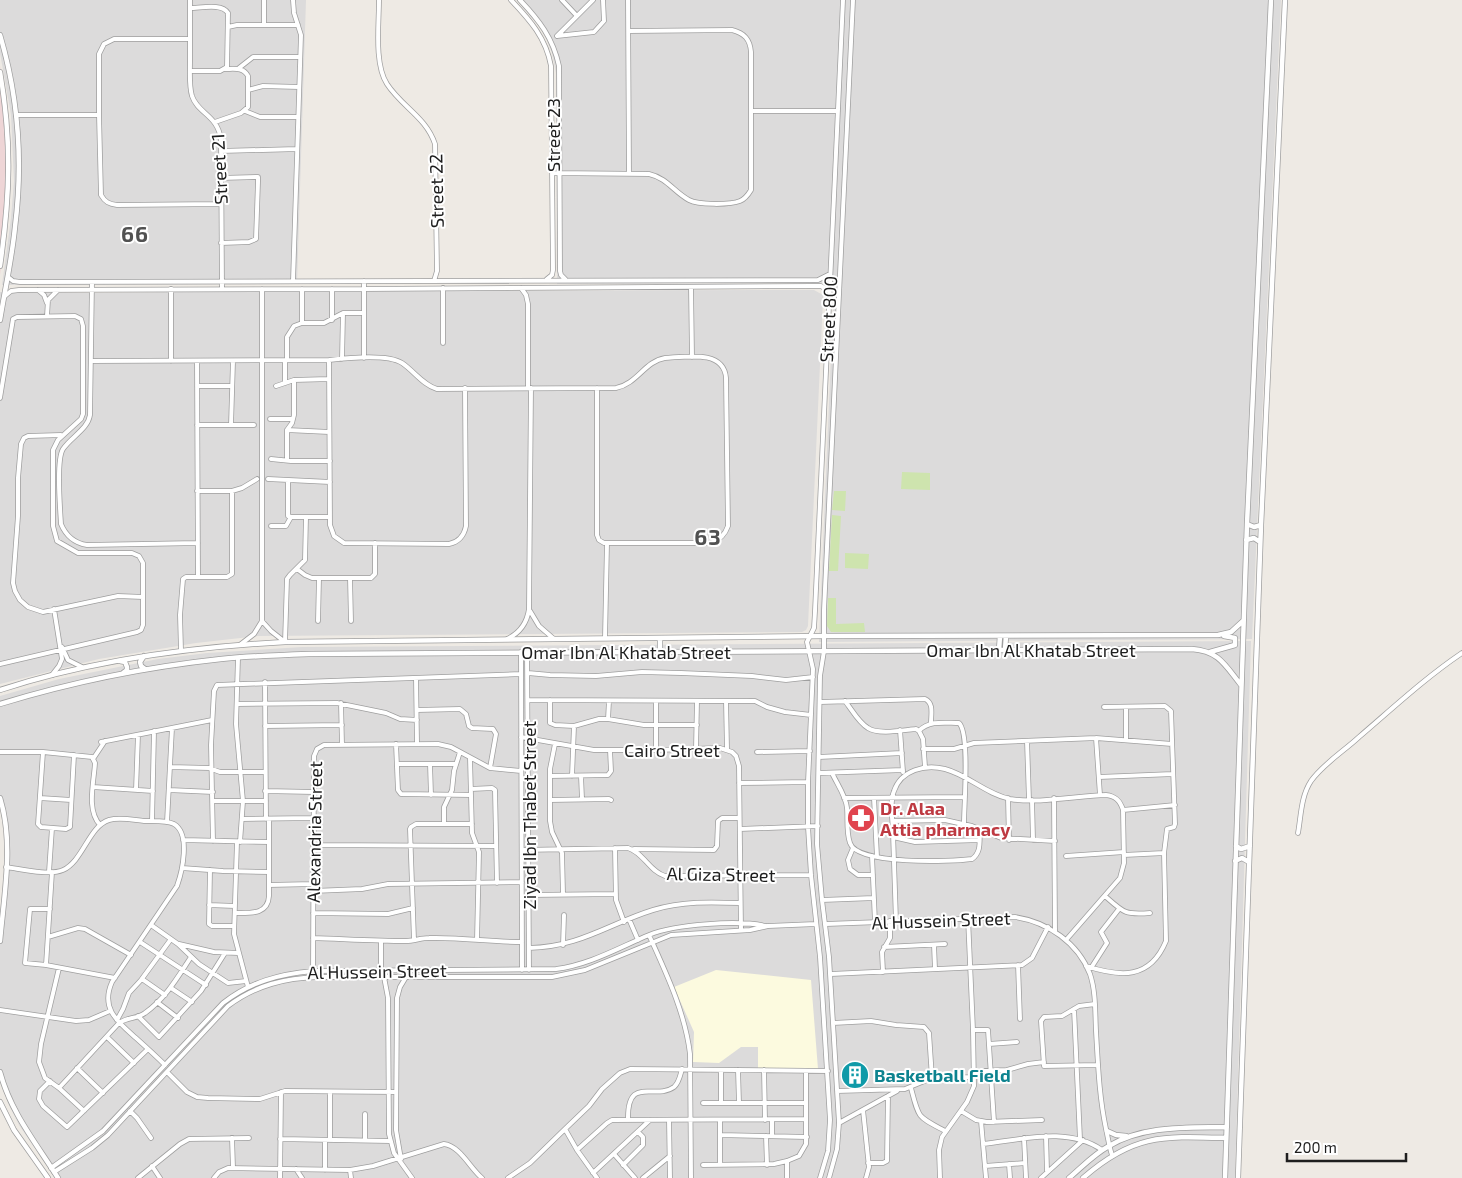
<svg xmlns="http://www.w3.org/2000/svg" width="1462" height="1178" viewBox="0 0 1462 1178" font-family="'Exo 2',sans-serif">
  <rect width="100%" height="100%" fill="#eeeae4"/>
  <!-- residential -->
  <path fill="#dcdbdb" d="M0,0H306L297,284L2,285L11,218L14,181L11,115L0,53Z
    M516,0H1281L1252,639L819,642L834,283L557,284L556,73L552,53L543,31Z
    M814,290L823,295V299L808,626L806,630L802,632L258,636L196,643L99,659L0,684V292L89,293L259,291Z
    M1251,641L1235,1178H55L19,1125L8,1103L0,1079V931L6,848L5,828L0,805V696L59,679L158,659L207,653L302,647Z"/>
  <!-- commercial -->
  <path fill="#eed5d6" d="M0,66L6,100L10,132V195L0,275Z"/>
  <!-- education -->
  <path fill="#fcfadf" d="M716,970L811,980L818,1069H758V1047H741L719,1063L693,1062L694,1032L674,987Z"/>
  <!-- grass -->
  <path fill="#cee4ae" d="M902,472L930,473V490L901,489Z
    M834,491H846L845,511L832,510Z
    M832,515L841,516L838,571H829Z
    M845,553L869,554L868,569L845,568Z
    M828,598H836V624L864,623L865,632H831L827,626Z"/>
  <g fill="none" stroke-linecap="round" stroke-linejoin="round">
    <defs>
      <path id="minor" d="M190,0C190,21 190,41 190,62C190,72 189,86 192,96C198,114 218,115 221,140L222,289
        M264,0V25
        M379,0C379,24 374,64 387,84C402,107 426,117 435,144L437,271L434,281
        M511,0C530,20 546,38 551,66L553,270L552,275L547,279
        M520,0C539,20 553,38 559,66L560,271L561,275L565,279
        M562,0L577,16
        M628,0L629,174
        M190,8C201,8 222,3 228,13L227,67L220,71H190
        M228,27L237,25H298
        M557,36L594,32L604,21L603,0
        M557,36L593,0
        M190,39H114L104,44L99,54V115L101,195C105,202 109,204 117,205L221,204
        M239,68L253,57H300
        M248,90L263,86L299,87
        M245,111L260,117H298
        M751,111H838
        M16,115H99
        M215,122L241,113L248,107V76C243,67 235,69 225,69
        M221,151L297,149
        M553,173L649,174C667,178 674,192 689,200C698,205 730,205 740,201C745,199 748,195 751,190V52C750,39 744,33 732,30L629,31
        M221,178L258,177V182L256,239L249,242L221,243
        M8,277L13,281L20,282L818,280L830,274
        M293,281L301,35L294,13L293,0
        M92,282L90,415C88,429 71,437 63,449C56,460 60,507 61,524C66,536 74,543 87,545L198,543
        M691,287L692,357
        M521,288L526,295L528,304V388
        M171,289V361
        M332,289V320
        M38,290L44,295L47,303
        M5,296L11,291L19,290L364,289L813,286H821L829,291
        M47,316L48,300L58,290
        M302,323V289
        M443,343V288
        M364,358V281
        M342,359L343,313
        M285,360V383
        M287,360V337L294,326L302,323H324L343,313H364
        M329,360L330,525L334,536L344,543L449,544C459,542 464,536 466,526L465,388
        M91,361L329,360C346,358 388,354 402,363C414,371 423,385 437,389L616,388C637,384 645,361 665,358C685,357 724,349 726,378L728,526C725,535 720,540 711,543H604L599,540L597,535V388
        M197,361L198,577
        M197,386H232
        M276,386L294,380L329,379
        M0,398L13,319L17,317L75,316L81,319L83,326V414L81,419L58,440L53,450V526L57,541L78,553H132L139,556L143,563V625L141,630L137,632L0,664
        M270,419H293
        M197,425H254
        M231,425L233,361
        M287,430L329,432
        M61,435L28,436L24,438L21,444L18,478V516L13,583L15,591L20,600L28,607L43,612L118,596L143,597
        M271,459L291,461H330
        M287,460V430L292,423L294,415V380
        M268,479L330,482
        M288,480V516L291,517H330
        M197,491H232L242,488L257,479
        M271,526H286L291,517
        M297,569L305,575L312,578H371L375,574V543
        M350,578L351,621
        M530,611L539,626L554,639
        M262,621L271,631L285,642L287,579L290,575L305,560L306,517
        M318,621L319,578
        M605,638L607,543
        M507,639C520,633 527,623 529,609L531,388
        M241,644L254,634L262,621V289
        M62,647L68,660L82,667
        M181,650L180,615L183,579L186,577H227L232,574V491
        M521,652L522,970
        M527,652L529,970
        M238,658L236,724L243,801L240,842
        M528,673L550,675L596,676L642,672L681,673L752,676L786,680L813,677
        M52,675L59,666L62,659L54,609
        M416,678L417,743
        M265,682L266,819
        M529,700L755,701L767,707L785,712L811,715
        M550,700V723L555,725L574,726L599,719H608L644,725H697
        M656,701V750
        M726,701L727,749
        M845,701C852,710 859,723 868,728C878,735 904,730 916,729L919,731L923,739L925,767
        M820,702L925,699C934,703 931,714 931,723
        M341,703L342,745
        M237,704L337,703L386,713L400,719L417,720
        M417,710L460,709L466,714L469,726L472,728L493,729L496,734L490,768
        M608,719L609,701
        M265,726L342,725
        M900,730L903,772
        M919,731C929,720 945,723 959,723C970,733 964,805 964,823
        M521,737L594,750H656L720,748L732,752L736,756L739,766L741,930
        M1096,738L1100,795
        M1126,740V707
        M1027,741L1029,800
        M101,742L212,720
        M396,744L398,790L401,794L471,795
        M555,744L550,769V821L552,832L562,853L563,894
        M696,749L697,701
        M923,749H954L974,743L1096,738L1172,744
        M0,752H43L92,757L95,763C94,782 86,810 100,825
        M43,752L38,824L41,827L66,829L70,827L74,755
        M757,752L810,751
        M819,757L902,753
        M470,758L472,833L479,852L477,940
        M93,759L105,741
        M397,764H455
        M430,764L431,795
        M170,767L209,768L220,772H265
        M819,773L903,770
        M832,773C837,784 846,796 847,808C848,819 846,832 850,843C857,865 951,862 972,859C982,852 979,841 980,829
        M550,776L608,775L611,771L610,750
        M572,776L574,726
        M581,776L582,799
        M1099,777L1173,774
        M739,783L808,782
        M93,787L153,791
        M471,789L492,788L495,790L497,883
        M136,790L138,735
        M169,790L213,792
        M265,791L314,792
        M40,798L71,800
        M844,798L965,797
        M874,798L877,857
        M1008,798L1009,840
        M1054,798L1055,932
        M550,800L609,799L611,800
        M1032,800L1033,840
        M213,801H266
        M1123,810L1175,805
        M242,819L314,818
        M152,821L154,731
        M848,821H875
        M893,821L945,820L972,826L1001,838L1055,841
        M167,822L172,728
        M444,824V807L452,790L454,771L460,752
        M740,829L818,826
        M1298,833C1301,816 1301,796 1311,781C1323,764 1344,751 1359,737C1393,708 1425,678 1462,653
        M893,837L915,842L979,840
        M183,840L269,842
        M213,841L211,745L214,691L217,685L521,674
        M237,842L234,934L248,987
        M313,845L496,846
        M615,848L616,900L624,922
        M853,848L848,860L850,869L858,875H873
        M634,849L714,850L717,846L718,821L722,818H739
        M522,850L628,848C644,853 649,871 665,876L811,875
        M1124,855L1164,853
        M872,856L875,922
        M1066,856L1124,852
        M6,867C21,869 49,876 63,870C83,861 89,826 109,820C120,817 133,820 144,821C153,821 166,820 174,824C191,834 182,872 177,886L112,982C100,1009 118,1022 136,1038C146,1047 156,1056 165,1065
        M182,868L223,871L269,872
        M210,870L209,924L212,926H233
        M49,872L52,828
        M269,885L313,884
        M313,891L362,889L388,884L522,882
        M530,895L616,894
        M1105,896C1124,913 1125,915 1150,913
        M822,900L874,898
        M209,905L235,906
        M50,909H30L25,963L46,965L115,978
        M235,913C250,913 268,915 269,896V819
        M313,913L388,914L413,908
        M629,919L638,940
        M896,921C895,892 894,862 893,833C893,820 889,803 894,791C901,770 925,764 945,769C968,775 986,794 1010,799C1037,804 1077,796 1106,795C1115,796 1120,800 1123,810L1124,863L1120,878L1066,940
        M826,924L1015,917C1048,922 1078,943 1090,974C1096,992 1095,1012 1096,1031C1098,1064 1099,1096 1106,1129C1108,1138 1109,1146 1112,1155
        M151,925L178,944L199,964L228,983L246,981
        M649,935C666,973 685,1012 690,1054L691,1178
        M48,937L78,928L85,929L131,955
        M313,938C344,939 375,941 406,941C414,941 421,938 429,938C460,937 491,942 522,942
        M414,940L410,829L411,827L416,824H472
        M381,941V970
        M140,942L206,985
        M179,944L214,952L238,953
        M563,945L564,915
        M934,945L935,969
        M884,947L945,944
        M529,948C580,947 608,924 653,910C682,901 711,902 740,903
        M46,965L52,872
        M1018,965L1020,1019
        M1086,966C1120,977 1150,980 1166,941L1164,853L1167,829L1174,827L1175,824L1171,711L1165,706L1104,707
        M59,968L41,1044L39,1062L45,1078L59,1088L84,1111
        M1091,968L1107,943L1101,932L1119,909
        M883,972L882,952L890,938V921
        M313,973L314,756L317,749L324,745L438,744L451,747L490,768L521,771
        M831,974L1022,965L1032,958L1048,927
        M384,977L388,998L389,1134L394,1153L412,1178
        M142,979L165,995
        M171,988L192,1002
        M157,1002L178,1018
        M1095,1004L1079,1006L1062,1016L1044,1017L1041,1021L1044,1066L1098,1065
        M1074,1009L1080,1139
        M0,1010L76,1021L89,1020L110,1011
        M138,1016L159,1037L201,991L225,953
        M117,1020L123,1009L129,993L141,980L171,939
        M833,1023L871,1021L896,1025L924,1027L929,1033L932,1078
        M973,1030H988L994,1122
        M107,1037L134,1063
        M989,1044L1017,1042
        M77,1068L103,1093
        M738,1070L739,1103
        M764,1070L765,1120
        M975,1071L1007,1070L1028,1064L1044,1062
        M167,1072L187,1092L197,1097L208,1098L260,1099L285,1091L396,1092
        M50,1081L40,1091L39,1099L43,1106L67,1127L148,1049
        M59,1088L119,1023C128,1017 137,1019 145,1013C166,998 177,978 191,957
        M911,1088C919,1119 917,1116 945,1131
        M837,1091L905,1089L932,1078L975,1077
        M703,1103H806
        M721,1103V1070
        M863,1110L869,1167L866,1178
        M130,1111L137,1118L151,1138
        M961,1111L976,1120L987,1122L1042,1120
        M365,1114V1139
        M628,1120C627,1074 655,1101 674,1087C679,1083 680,1076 682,1069
        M669,1120L670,1178
        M720,1120V1165
        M772,1120V1136
        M981,1121L986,1178
        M839,1123L897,1091
        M565,1129L577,1150L597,1178
        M720,1135L807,1137
        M766,1136L767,1165
        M1046,1136L1047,1171
        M232,1138L233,1168
        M1024,1138L1026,1178
        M280,1139L390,1141
        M330,1140V1092
        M983,1144C1022,1140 1067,1126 1102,1150
        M577,1150L607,1123L612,1120L806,1119
        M614,1154L635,1178
        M401,1159L396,1130L397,998L400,987L406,977
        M787,1161V1178
        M868,1163H883L887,1161L888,1096
        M1009,1164L1010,1178
        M623,1165L643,1145V1137L638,1132
        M703,1165L774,1164L787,1161L799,1156L806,1144V1071
        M152,1166L160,1178
        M985,1166L1025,1163
        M51,1168L103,1131L223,1003C250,982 279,974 313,971L556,969C589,965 618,948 649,935C675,924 739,920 766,926
        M296,1169L302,1178
        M325,1170V1140
        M350,1170L351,1178
        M54,1172L92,1148L108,1135L228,1006C256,985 285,978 319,977H552L585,970L671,935L750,930L768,926L816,924
        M593,1173L650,1120
        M138,1178L180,1144L189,1139L249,1138
        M214,1178L219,1172L228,1168L350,1170L373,1166L444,1144C460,1146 470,1168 482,1178
        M280,1178L281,1092
        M508,1178L530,1163L565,1129L589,1106L602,1089L620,1073L630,1069L828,1071
        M643,1178L670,1156
        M820,1178L828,1151L830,1120L820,957L811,875L808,827V782L813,669L807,642L814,628L815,611L843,0
        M829,1178L837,1149L839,1123L829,957L822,900L817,844L820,676L824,651V610L853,0
        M940,1178L939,1150L942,1137L967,1102L974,1086L973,1030L968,918
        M1041,1178L1083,1140"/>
      <path id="tertiary" d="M0,35C18,96 23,163 15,227C12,258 5,289 0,320
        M0,72C12,142 10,196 0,266
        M1247,524L1254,527L1261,525
        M1246,540L1254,538L1260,542
        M999,650L1000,636
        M1005,650L1006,636
        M660,652V638
        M1210,652L1235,645V638L1224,636
        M144,656L140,662L141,666L145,669
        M120,661L125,662L127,667V670L123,673
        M0,690C92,660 189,647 285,642L824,636L1218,635L1231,632L1243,621
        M0,704C72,682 146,667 221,659C251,656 280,655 309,654L1192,649C1219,651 1225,665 1241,685
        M0,798C14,843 4,895 0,941
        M1236,846L1241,849L1250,846
        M1235,861L1242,858L1249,862
        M0,1072C11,1113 36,1143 58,1178
        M0,1102L14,1130L48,1178
        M1107,1131L1116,1135L1126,1136
        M1069,1178C1082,1167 1094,1154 1109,1146C1144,1125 1187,1128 1227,1127
        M1083,1178C1133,1134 1163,1136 1226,1138
        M1225,1178L1247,524L1271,0
        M1238,1178L1261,525L1285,0"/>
    </defs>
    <!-- minor casing -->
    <use href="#minor" stroke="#9f9f9f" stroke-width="5.5"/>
    <!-- tertiary casing -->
    <use href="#tertiary" stroke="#9f9f9f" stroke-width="6"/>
    <!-- minor -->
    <use href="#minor" stroke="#fff" stroke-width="4"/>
    <!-- tertiary -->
    <use href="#tertiary" stroke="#fff" stroke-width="4.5"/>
  </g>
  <!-- icons -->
  <defs>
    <symbol id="pharmacy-disc" viewBox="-11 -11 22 22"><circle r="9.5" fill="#e0444e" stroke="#fff"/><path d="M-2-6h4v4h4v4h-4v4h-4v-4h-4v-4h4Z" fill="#fff"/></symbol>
    <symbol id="building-disc" viewBox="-11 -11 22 22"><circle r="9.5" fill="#0f9aa8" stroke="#fff"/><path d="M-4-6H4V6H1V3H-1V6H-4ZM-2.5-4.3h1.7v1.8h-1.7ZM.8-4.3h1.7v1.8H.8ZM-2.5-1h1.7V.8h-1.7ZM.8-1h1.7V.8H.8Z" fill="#fff"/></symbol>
  </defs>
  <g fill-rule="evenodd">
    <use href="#pharmacy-disc" x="845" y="802" width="32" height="32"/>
    <use href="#building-disc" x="839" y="1059" width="32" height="32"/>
  </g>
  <g text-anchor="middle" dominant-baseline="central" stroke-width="4" stroke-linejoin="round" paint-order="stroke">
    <!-- street labels -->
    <g font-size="18" fill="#1e1e1e" stroke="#fff">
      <text transform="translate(553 135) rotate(-90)">Street 23</text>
      <text transform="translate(219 169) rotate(-93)">Street 21</text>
      <text transform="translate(436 191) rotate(-91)">Street 22</text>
      <text transform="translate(828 319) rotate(-87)">Street 800</text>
      <text x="1031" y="650">Omar Ibn Al Khatab Street</text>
      <text x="626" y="652">Omar Ibn Al Khatab Street</text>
      <text x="672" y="750">Cairo Street</text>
      <text transform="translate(529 815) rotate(-90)">Ziyad Ibn Thabet Street</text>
      <text transform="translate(314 832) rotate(-89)">Alexandria Street</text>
      <text transform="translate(721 874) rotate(1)">Al Giza Street</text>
      <text transform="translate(941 920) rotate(-2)">Al Hussein Street</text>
      <text transform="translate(377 971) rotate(-1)">Al Hussein Street</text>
    </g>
    <!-- health labels -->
    <g font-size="18" font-weight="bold" fill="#be3a42" stroke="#fff" text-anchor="start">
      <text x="880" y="808">Dr. Alaa<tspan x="880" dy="21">Attia pharmacy</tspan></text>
    </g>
    <!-- culture labels -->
    <g font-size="18" font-weight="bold" fill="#0d838f" stroke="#fff" text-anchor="start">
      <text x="874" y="1075">Basketball Field</text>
    </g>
    <!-- district labels -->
    <g font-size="22" font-weight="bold" letter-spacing="1" fill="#515151" stroke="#fff">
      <text x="135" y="233">66</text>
      <text x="708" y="536">63</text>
    </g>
  </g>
  <!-- scale -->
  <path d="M1287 1153v8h119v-8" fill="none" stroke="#1e1e1e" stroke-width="2.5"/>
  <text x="1294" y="1153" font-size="15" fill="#1e1e1e" stroke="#ffffff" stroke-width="4" paint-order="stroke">200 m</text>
</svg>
